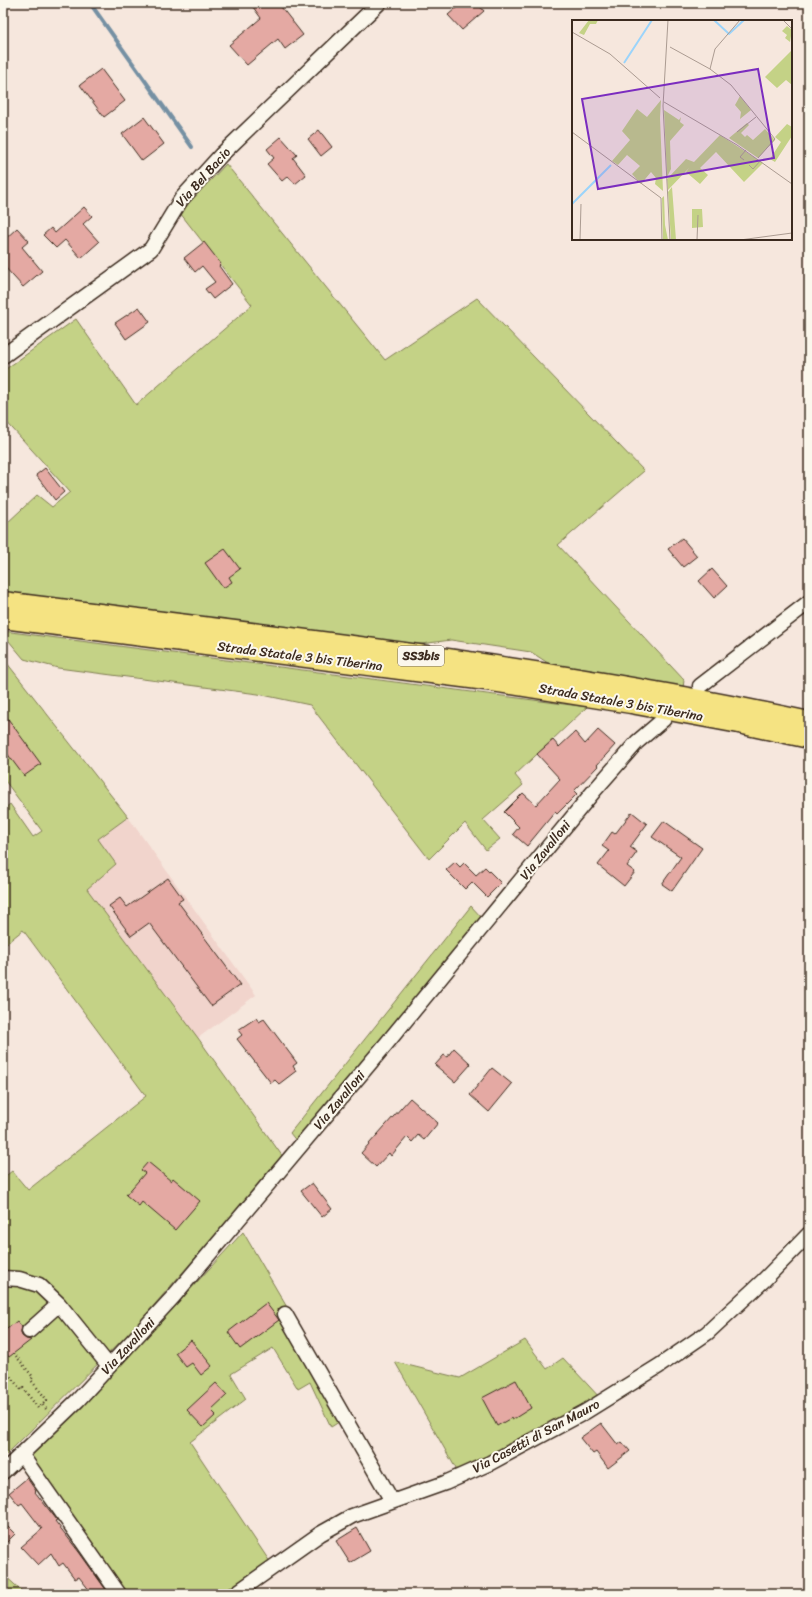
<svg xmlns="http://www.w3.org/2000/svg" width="812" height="1597" viewBox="0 0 812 1597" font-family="Sriracha,sans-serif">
  <rect width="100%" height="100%" fill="#f6e7dd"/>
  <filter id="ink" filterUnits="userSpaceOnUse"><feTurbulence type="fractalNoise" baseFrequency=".025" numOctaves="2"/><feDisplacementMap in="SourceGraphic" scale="8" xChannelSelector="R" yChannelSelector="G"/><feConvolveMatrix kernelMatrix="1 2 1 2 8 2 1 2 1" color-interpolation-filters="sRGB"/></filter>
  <g filter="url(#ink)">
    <!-- built -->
    <path fill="#f1d4cc" d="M128,817L256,995L198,1038L87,889L116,864L98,839Z"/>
    <!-- green -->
    <path fill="#c4d286" stroke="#807e52" d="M226,164L385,360L477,298L644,471L558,545L684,680L683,688L551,665L531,652L451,640L406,646L3,594V522L6,524L37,495L52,507L70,492L3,418V371L76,319L136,405L252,305L180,213Z
      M3,631L587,707L515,775L523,785L483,820L500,839L486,850L465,823L429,859L310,705L258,694L58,668L24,659L3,634Z
      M3,658L128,817L98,839L116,864L87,889L198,1038L283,1157L135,1327L3,1458V1178L12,1171L28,1190L146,1096L23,930L3,946V810L10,804L33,837L42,831L3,778Z
      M471,906L482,918L297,1142L290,1133Z
      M243,1232L350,1415L331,1427L310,1382L298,1389L273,1348L231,1374L246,1399L190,1442L272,1565L226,1594H128L28,1456L131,1354Z
      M525,1340L547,1369L563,1358L601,1399L459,1474L395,1362L460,1378Z
      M3,1574L25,1594H3Z"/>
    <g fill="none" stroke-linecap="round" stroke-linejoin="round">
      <!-- stream -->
      <path stroke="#7590a3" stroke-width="4" d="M90,3L192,147"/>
    </g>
    <!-- building -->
    <path fill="#e4a9a3" stroke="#3b2a1e" d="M250,3H278L303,35L285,49L278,39L247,65L229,45L261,18Z
      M462,3H477L484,11L462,30L448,15Z
      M101,69L125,101L104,117L80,85Z
      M144,117L164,144L142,161L122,134Z
      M319,130L332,147L321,156L308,139Z
      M281,137L297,155L293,158L306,175L295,184L288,176L282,181L267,164L274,158L267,149Z
      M84,207L92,216L83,224L99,242L81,258L65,240L56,248L43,235L51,228L55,233Z
      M17,228L29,241L22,247L42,271L23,287L3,265V241Z
      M204,242L221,264L219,266L232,284L213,299L205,289L215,282L202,266L195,272L184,258Z
      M139,307L150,322L126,339L115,323Z
      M45,468L64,492L55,500L36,475Z
      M682,538L697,556L683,567L668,549Z
      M225,549L240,569L229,577L232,582L223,588L205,563Z
      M712,569L727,586L714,598L699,581Z
      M3,712L41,764L24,776L3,748Z
      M598,730L615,745L597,765L598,766L574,791L577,794L557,814L555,812L527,846L513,834L519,827L504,812L523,793L536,805L560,779L537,754L553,740L559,747L575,732L585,744Z
      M632,812L647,824L630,847L637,852L627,866L635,872L624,886L598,865L609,851L602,846L612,832L615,834Z
      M664,821L702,848L672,891L662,884L681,857L652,837Z
      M455,862L460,867L464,863L476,875L485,867L501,883L487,897L472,882L465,889L446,870Z
      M168,878L183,899L178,902L240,985L211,1006L149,923L131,936L109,906L120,898L127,907Z
      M256,1018L259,1022L264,1019L297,1063L293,1066L296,1071L279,1084L275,1080L271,1083L237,1039L242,1035L238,1030Z
      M454,1048L471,1064L455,1082L435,1065L444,1055L447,1057Z
      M492,1068L512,1084L489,1112L470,1095Z
      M410,1098L438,1123L424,1140L418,1135L412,1142L407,1137L391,1156L389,1153L376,1167L361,1153Z
      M148,1162L171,1181L173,1178L200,1201L175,1230L142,1202L139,1206L126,1195L145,1173L141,1170Z
      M312,1183L332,1209L322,1217L301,1191Z
      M266,1303L279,1320L240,1349L228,1332Z
      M17,1321L22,1327L21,1332L22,1336L26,1339L31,1340L9,1357L3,1350V1332Z
      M191,1340L212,1366L201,1375L192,1363L186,1367L175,1353Z
      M516,1380L531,1408L512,1420L511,1418L497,1426L482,1398Z
      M216,1383L227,1395L211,1410L216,1415L203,1427L187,1410Z
      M601,1423L618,1445L622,1442L630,1451L608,1468L596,1452L593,1454L580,1438Z
      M27,1478L36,1491L35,1492L57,1520L55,1521L79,1552L109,1594H86L90,1591L79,1577L75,1579L63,1563L59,1566L51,1553L38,1565L21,1547L42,1529L22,1503L19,1505L9,1493Z
      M3,1522L15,1534L3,1546Z
      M357,1528L370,1551L350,1563L336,1541Z"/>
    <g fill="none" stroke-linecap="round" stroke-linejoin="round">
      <defs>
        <path id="minor" d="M3,356L151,249L182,198L221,155L379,3
          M700,686L809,602
          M3,1278L19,1279L39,1285L59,1304
          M285,1314L392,1501
          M29,1331L59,1304L109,1366
          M21,1454L119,1594
          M3,1472L78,1400L173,1297L387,1043L594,791L637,742L664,719
          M235,1594L320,1534L352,1516L445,1483L490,1463L585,1412L659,1366L707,1333L763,1281L809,1234"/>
        <path id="highway" d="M3,602C272,636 543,665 809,722
          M3,618L486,680L631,703L739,723L809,738"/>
      </defs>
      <!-- minor casing -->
      <use href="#minor" stroke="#3b2a1e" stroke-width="17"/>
      <!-- highway casing -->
      <use href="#highway" stroke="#3b2a1e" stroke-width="23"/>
      <!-- path -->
      <path stroke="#3b2a1e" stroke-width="2.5" stroke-dasharray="1 3" stroke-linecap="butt" d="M16,1356L33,1377L31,1380L47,1400L42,1404L48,1411
        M3,1367L21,1390L23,1388L38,1408L42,1404"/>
      <!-- minor -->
      <use href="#minor" stroke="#fbf7ec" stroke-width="14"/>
      <!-- highway -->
      <use href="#highway" stroke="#f5e382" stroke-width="20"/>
    </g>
  </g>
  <g text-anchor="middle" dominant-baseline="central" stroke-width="4" stroke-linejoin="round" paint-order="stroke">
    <!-- shield labels -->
    <rect fill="#fbf7ec" stroke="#75685c" stroke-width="1" x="398" y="646" width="46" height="20" rx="3"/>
    <g font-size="12" font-weight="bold" fill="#3b2a1e">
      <text x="421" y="656">SS3bis</text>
    </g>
    <!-- street labels -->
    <g font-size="13" fill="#3b2a1e" stroke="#fbf7ec">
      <text transform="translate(203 177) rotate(-48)">Via Bel Bacio</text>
      <text transform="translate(300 656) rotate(7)">Strada Statale 3 bis Tiberina</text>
      <text transform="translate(621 702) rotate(10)">Strada Statale 3 bis Tiberina</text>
      <text transform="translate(545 850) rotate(-51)">Via Zavalloni</text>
      <text transform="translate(339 1100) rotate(-50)">Via Zavalloni</text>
      <text transform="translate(128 1346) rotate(-47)">Via Zavalloni</text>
      <text transform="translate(536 1436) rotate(-28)">Via Casetti di San Mauro</text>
    </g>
  </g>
  <!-- overview -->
  <g transform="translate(572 20)">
    <rect width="220" height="220" fill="#f6e7dd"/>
    <path d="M17,0H26L24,4H18L12,15L7,13ZM215,6L220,10L218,22L213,18L215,15L210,11ZM220,30V65L214,60L205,68L193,57ZM168,76L179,90L168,99L169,92L163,85ZM89,80L88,98L91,171L83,164L84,158L79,152L69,164L60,154L68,146L55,135L46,145L40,141L58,120L50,111L65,89L75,97ZM92,90L107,100L109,97L108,102L112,105L98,121L99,149L95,157ZM175,103L177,105L169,113L173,117L175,115L181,120L193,109L203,120L186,138L157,118ZM215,104L220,107V116L203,142L198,139L209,122L203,117ZM148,115L191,143L172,162L144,132L128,148L136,155L128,164L114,152L117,148L96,170L95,159L114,139L122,142ZM100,167L104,220H99L96,172ZM92,176L93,205L96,220H91L90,178ZM120,189H130L131,207L120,208Z" fill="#c4d286"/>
    <path fill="none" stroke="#9bd4fb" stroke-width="2" d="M142,0L157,14L172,0M52,43L80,0M0,184L39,145"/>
    <path fill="none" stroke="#ab9b91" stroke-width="1" d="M96,0L91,86L98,220M211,0L220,9M0,12L38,34L88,78M98,27L138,49L159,65L203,119L186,138M138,49L143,29L168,0M92,82L165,125L220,164M0,112L89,178L90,220M165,112L184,97M172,140L168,137L174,130M177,145L181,149L189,140M8,220L9,184M125,220L126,195M168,220L220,213"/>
    <path fill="#7b2cbf" fill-opacity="0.15" stroke="#7b2cbf" stroke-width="2" d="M186,49L202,138L26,169L10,79Z"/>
    <rect width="220" height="220" fill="none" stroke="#3b2a1e" stroke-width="2"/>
  </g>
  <!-- margin -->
  <rect width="812" height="1597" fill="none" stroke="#fbf7ec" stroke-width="16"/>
  <rect x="8" y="8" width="796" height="1581" fill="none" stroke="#3b2a1e" stroke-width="1.5" filter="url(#ink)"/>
</svg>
